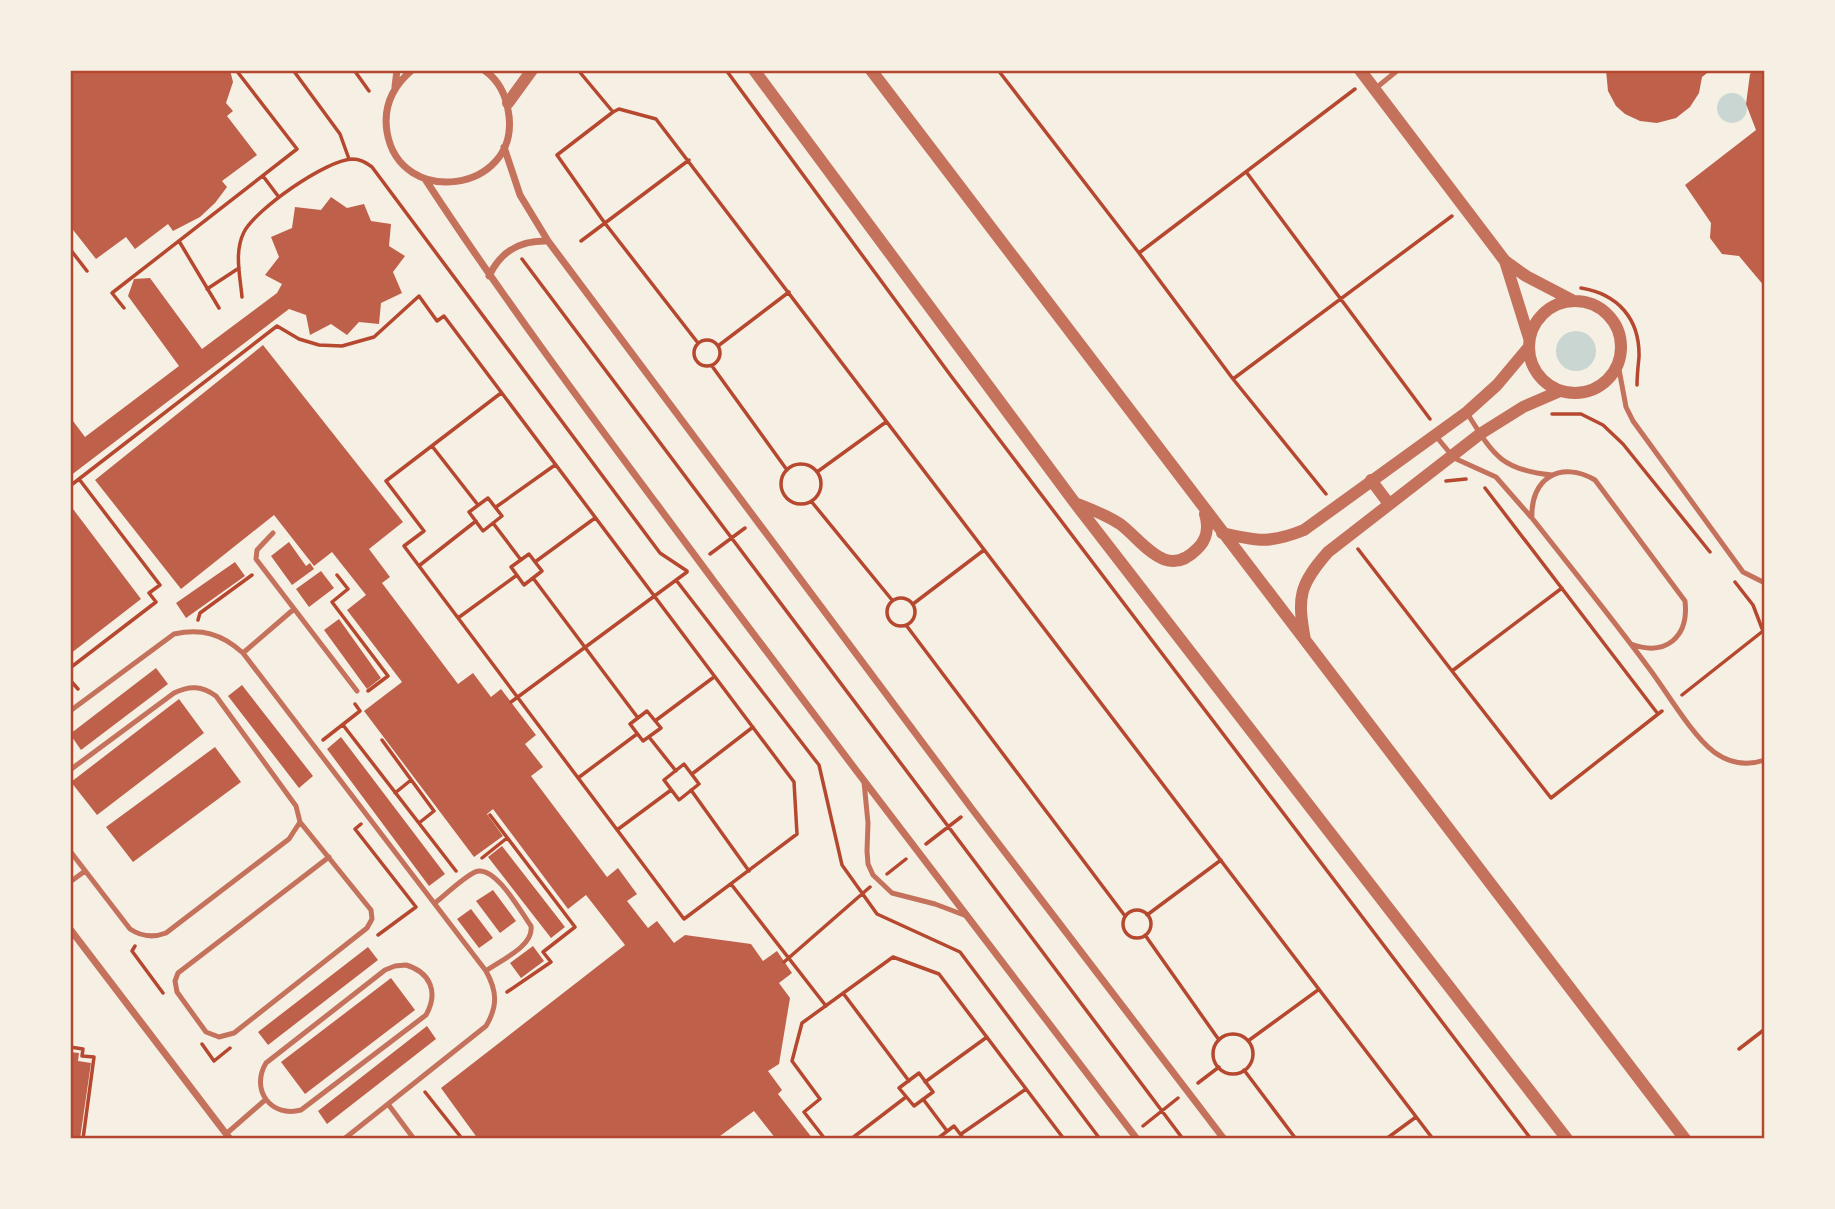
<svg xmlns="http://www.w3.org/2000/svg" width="1835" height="1209" viewBox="0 0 1835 1209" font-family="Helvetica,sans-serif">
  <rect width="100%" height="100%" fill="#f6efe4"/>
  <!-- water -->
  <path fill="#c9d6d2" d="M1717 108a15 15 0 1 1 30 0a15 15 0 1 1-30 0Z
    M1556 351a20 20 0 1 1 40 0a20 20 0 1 1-40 0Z"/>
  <!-- building -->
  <path fill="#bf614a" d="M73,70H230L233,82L226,103L233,111L227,116L257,155L222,181L227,187L215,203L200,217L173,231L168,224L135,249L126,237L96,259L70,226V74Z
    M1606,70H1711L1702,77L1699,93L1690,107L1676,118L1657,123L1640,121L1625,114L1616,106L1608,91Z
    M1754,70H1765V287L1739,256L1722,254L1710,238L1711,223L1685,185L1756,130L1746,104L1750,74Z
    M331,197L347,208L364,204L371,221L391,224L389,246L405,256L393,272L402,293L381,303L379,324L359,322L347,335L331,324L310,335L306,315L289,309L70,476V417L85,437L179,366L128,296L134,279L150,278L202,349L277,293L282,284L265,275L279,257L271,237L292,228L295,207L321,210Z
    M263,345L403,522L369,549L390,577L382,583L458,684L473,673L491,697L501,689L536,735L525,744L543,767L531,776L607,877L618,868L637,894L627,901L648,928L657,921L674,943L685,935L751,944L763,961L777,951L792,973L779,983L790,998L779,1064L768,1071L782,1090L778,1094L813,1139H776L754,1111L716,1139H478L441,1088L625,945L586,895L568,909L493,809L487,814L503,836L474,857L364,711L402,682L347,610L366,595L332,552L314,566L274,515L181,589L95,480Z
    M70,505L141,599L70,654Z
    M289,542L306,566L310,563L314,569L292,585L271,556Z
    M235,562L245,576L186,618L176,603Z
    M321,571L334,588L309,607L296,589Z
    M339,619L381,678L367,689L324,630Z
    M156,668L168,684L81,750L70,734Z
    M242,685L313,776L299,788L228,696Z
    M179,699L204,733L97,815L71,782Z
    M341,737L445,874L429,886L327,749Z
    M215,747L241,782L133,862L106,827Z
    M502,846L565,927L551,938L488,857Z
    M493,890L516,921L500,933L476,901Z
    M471,909L493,938L479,948L457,919Z
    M533,946L544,961L521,978L510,963Z
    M368,947L378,960L268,1045L258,1032Z
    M391,978L415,1010L305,1094L281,1062Z
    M427,1026L436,1039L327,1124L318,1111Z
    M70,1052L79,1053L78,1061L91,1063L80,1139H70Z"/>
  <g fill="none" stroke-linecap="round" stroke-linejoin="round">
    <!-- path -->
    <path stroke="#b5482f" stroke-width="3.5" d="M293,70L340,134L349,159
      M354,70L369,91
      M578,70L613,112L619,109L656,119L1433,1139
      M726,70L951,376L1531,1139
      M998,70L1139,253L1355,89
      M613,112L557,155L604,222L698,343
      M1247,173L1430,419
      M263,176L278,196
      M179,241L219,308
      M581,241L689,160
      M70,249L87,271
      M1139,253L1233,379L1452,216
      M522,259L1183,1139
      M1581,288C1618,294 1640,319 1639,357C1638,367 1637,376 1637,385
      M207,289L239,268
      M242,297C240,275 234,252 244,232C256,209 326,160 352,159C360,159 365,162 372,167L660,553L687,571
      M124,308L112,293L297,149L236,70
      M694 353a13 13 0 1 1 26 0a13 13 0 1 1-26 0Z
      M718,346L789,292
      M712,366L787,470
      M1233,379L1326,494
      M1552,414H1581L1603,425L1623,444L1710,552
      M432,446L478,505
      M781 484a20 20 0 1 1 40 0a20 20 0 1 1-40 0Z
      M817,472L886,422
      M1446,481L1466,479
      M70,486L79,479
      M1485,488L1658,714
      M488,498L502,516L483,531L469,512Z
      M811,501L892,600
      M496,507L555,465
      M493,523L521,560
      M1358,549L1452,671L1562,588
      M529,554L542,571L524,585L511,567Z
      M710,554L745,528
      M535,562L595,518
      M420,565L476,521
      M337,575L348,589L332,602L388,676L368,691
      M533,578L638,718
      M676,580L819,765L842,865L877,914L960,952L1100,1139
      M887 612a14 14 0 1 1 28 0a14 14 0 1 1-28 0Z
      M913,604L984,550
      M458,618L517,575
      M198,620L200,613L252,575
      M906,625L1125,916
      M70,668L156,602L149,593L160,585L79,479L277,326L299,339L319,345L342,346L374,337L419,296L437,321L444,316L794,782L797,834L684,919L404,546L424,531L386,481L501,393
      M1452,671L1551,798L1662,711
      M70,680L78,689
      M1682,695L1763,631L1753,605L1735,582
      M511,702L687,572
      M647,711L661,728L643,741L630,724Z
      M655,721L714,677
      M343,725L456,871
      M649,737L676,771
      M323,740L360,711L355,704
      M382,740L434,811L419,823
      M684,764L699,784L679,800L664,780Z
      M692,774L753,727
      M578,778L637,734
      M691,790L749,871
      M395,793L411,780
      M490,815L575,927L543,952
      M361,824L355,829L416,907L378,935
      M617,830L671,790
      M926,844L961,817
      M482,858L507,838
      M887,874L906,859
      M731,884L826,1006
      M1123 924a14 14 0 1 1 28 0a14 14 0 1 1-28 0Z
      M1147,915L1221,860
      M1145,935L1219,1040
      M135,946L132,951L163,993
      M784,962L870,887
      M507,992L551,962L543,952
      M843,993L909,1081
      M1213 1054a20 20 0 1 1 40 0a20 20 0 1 1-40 0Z
      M1248,1041L1318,990
      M202,1044L214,1061L230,1048
      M70,1047L83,1049L82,1056L94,1057L83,1139
      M1739,1049L1765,1029
      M1244,1070L1296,1139
      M919,1073L933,1092L914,1106L899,1088Z
      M925,1082L987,1037
      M1198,1083L1219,1067
      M425,1092L460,1136L456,1139
      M923,1099L947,1131
      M1143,1126L1178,1098
      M961,1134L1026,1089
      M825,1139L804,1112L820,1099L792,1061L802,1023L893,957L939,974L1064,1139
      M851,1139L906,1097
      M937,1139L954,1126L964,1139
      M1386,1139L1416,1117"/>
    <!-- service -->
    <path stroke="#c5725c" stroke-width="5" d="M1376,88L1398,70
      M1618,364L1626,407L1633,421L1743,572L1765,583
      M1467,413C1493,454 1500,470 1552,475
      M1435,435L1454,458L1496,477L1531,517
      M273,533L257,550L256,559L357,691
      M1631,644C1666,657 1689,637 1685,601L1595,480C1561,460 1530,478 1532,518C1572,569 1613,619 1651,671C1668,694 1692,735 1714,752C1729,763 1747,766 1765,760
      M243,653L294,609
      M70,711L174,634C202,628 222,634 243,653L486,971C497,991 498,1006 486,1026L344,1139
      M70,770L174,693C190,685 202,686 216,696L296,806L300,822L289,839L166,933C153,938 142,937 130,929L70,851
      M864,782L868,823L867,851L868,864L873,875L892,893L935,904L964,915
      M300,822L371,910L372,919L367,928L234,1033L219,1037L206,1032L177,992L175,981L178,973L329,857
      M70,882L85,871
      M435,903C448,893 461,879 475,872C494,863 521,912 531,926C534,946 501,960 486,971
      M406,965C430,972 439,992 426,1015L301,1110C271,1118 250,1090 266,1063L385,970L395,966Z
      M388,1104L414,1139
      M226,1134L265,1100"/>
    <!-- minor -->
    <path stroke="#c5725c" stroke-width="7" d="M412,70C393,86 383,107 387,132C400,209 518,192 509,116C507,97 500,81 484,70
      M395,87L397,70
      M504,147L520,195L548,241L972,809L1224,1139
      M425,179C516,318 617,450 716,584C855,770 996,955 1137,1139
      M489,276C501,251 520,240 548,241
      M70,929L230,1139"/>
    <!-- tertiary -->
    <path stroke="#c5725c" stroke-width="12" d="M754,70L1075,503L1567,1139
      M871,70L1685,1139
      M1360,70L1505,261L1529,338
      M508,103L532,70
      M1505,261L1526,276L1572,300
      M1529 347a46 46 0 1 1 92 0a46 46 0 1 1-92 0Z
      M1371,480L1389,504
      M1075,503C1091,509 1106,515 1120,524C1143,541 1166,581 1197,549C1207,540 1209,527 1205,514
      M1222,533C1258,541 1269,544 1304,530L1467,412L1497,385L1528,348
      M1305,640C1297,597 1299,585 1328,552L1480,434L1523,407L1560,391"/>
  </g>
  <!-- border -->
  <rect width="1835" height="1209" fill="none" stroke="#f6efe4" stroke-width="144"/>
  <rect x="72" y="72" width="1691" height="1065" fill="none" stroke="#b5482f" stroke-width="2.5"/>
</svg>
